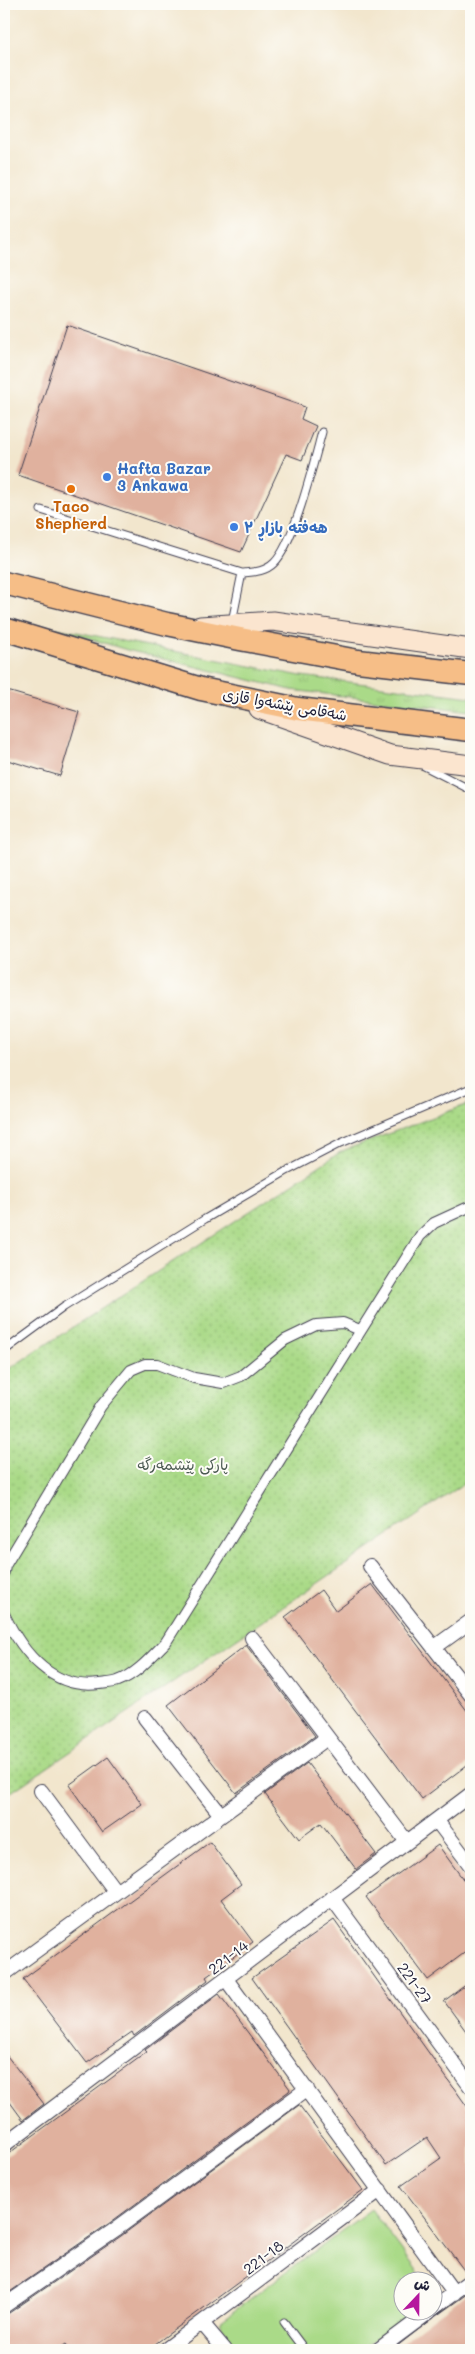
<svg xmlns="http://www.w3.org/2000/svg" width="475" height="2354" viewBox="0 0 475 2354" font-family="Mali,'Playpen Sans Arabic',sans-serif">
  <defs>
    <pattern id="grass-tufts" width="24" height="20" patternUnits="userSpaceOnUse" patternTransform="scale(1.25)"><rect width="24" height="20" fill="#aada88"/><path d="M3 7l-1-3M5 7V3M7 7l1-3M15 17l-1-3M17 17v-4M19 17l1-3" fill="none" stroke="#92bb76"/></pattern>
    <pattern id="park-dots" width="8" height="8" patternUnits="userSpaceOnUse" patternTransform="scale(1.25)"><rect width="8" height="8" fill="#aada88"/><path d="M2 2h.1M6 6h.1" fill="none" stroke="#92bb76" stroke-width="1.8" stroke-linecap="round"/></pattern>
  </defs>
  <rect width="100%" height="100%" fill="#fdfcf7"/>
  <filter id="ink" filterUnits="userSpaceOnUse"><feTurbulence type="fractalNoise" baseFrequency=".02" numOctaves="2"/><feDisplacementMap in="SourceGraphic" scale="10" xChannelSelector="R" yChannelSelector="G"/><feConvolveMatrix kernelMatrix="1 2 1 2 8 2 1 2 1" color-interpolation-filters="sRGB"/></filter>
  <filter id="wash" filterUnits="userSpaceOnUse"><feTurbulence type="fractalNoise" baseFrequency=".0096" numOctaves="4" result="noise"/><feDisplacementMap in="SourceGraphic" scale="20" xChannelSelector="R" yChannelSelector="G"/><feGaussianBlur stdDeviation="1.12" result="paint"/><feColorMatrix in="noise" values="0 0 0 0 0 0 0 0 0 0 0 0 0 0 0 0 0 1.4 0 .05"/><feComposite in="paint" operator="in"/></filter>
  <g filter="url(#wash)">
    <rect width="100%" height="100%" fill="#f2e6cd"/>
    <!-- grass -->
    <path fill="url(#grass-tufts)" stroke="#667e62" d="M56,628L301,676L471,697V711L291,690L127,650Z"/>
    <!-- park -->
    <path fill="url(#park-dots)" stroke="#667e62" d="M471,1103V1479L4,1797V1372L342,1151Z"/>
    <!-- garden -->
    <path fill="#aada88" stroke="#667e62" d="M371,2209L425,2281L402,2282V2312H413L361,2350H239L219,2322Z"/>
    <g id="blocks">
      <!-- building -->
      <path fill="#e0b19e" d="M67,325L305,407L301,419L316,426L302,460L286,454L241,552L18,475Z
        M4,690L79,712L60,776L4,759Z
        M372,1584L471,1716V1762L422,1799L285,1617L321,1590L336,1611Z
        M246,1645L315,1736L236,1793L168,1705Z
        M108,1757L142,1804L102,1832L69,1785Z
        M307,1763L376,1854L356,1869L321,1823L299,1839L265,1794Z
        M210,1842L241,1884L221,1899L253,1942L206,1977L208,1980L134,2036L132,2032L87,2063L23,1979Z
        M438,1845L471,1890V1948L428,1980L366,1897Z
        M334,1920L471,2112V2271L466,2273L401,2186L441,2158L427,2137L386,2165L252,1978Z
        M471,1981V2038L444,2001Z
        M219,1994L290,2089L289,2091L111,2222L4,2296V2157L147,2052L145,2050Z
        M4,2052L44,2104L23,2120L4,2094Z
        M299,2105L363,2190L147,2350H71L66,2344L57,2350H4V2315L9,2313L121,2236Z
        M471,2291V2350H392L436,2316Z"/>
    </g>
  </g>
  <g filter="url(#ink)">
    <use href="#blocks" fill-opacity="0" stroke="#413f51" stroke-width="1"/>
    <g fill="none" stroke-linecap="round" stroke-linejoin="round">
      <defs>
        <path id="service" d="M41,510L242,573C253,572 265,572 274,563C294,544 314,461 322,432
          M232,622L242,573
          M424,766L471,790
          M4,1351L64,1307L205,1219L285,1172L341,1143L471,1088
          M284,2322L305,2350"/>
        <path id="pedestrian" d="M4,1572L5,1566L101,1406L131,1370L145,1364H157L194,1378L223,1383L241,1376L285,1340L316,1325L343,1323L360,1330
          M4,1614C22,1652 52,1690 99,1684C105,1683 113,1683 118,1681C137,1674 152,1656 166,1642L420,1236L434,1223L471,1206"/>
        <path id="minor" d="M370,1566L471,1695
          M252,1638L407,1842
          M435,1647L471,1621
          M145,1718L221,1815
          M41,1791L116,1892
          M437,1821L471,1866
          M332,1898L471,2087
          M4,1974L327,1738
          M226,1979L454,2293
          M4,2145L471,1794
          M4,2306L116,2229L307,2089
          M432,2309L471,2280
          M202,2323L225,2350
          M165,2350L380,2190
          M378,2350L429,2312"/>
        <path id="secondary" d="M200,626L273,621L471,649
          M259,709L390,755L471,765"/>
        <path id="trunk" d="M4,583L167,624L240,639L358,661L471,674
          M4,629L201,689L298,709L471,730"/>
      </defs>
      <!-- service casing -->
      <use href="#service" stroke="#413f51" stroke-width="9"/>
      <!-- pedestrian casing -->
      <use href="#pedestrian" stroke="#413f51" stroke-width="12"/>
      <!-- minor casing -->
      <use href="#minor" stroke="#413f51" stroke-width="16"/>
      <!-- secondary casing -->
      <use href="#secondary" stroke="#413f51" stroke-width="21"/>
      <!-- trunk casing -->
      <use href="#trunk" stroke="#413f51" stroke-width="25"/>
      <!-- service -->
      <use href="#service" stroke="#fff" stroke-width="7"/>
      <!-- pedestrian -->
      <use href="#pedestrian" stroke="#fff" stroke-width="10"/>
      <!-- minor -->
      <use href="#minor" stroke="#fff" stroke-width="14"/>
      <!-- secondary -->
      <use href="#secondary" stroke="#fbe5cf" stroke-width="19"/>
      <!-- trunk -->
      <use href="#trunk" stroke="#f6be87" stroke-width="22"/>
    </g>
  </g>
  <!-- markers -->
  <g fill="#3f7fe0" stroke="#fdfcf7" stroke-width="2">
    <circle cx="107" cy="477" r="5"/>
    <circle cx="234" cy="527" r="5"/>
  </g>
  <circle fill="#e8710a" stroke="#fdfcf7" stroke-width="2" cx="71" cy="489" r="5"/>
  <g text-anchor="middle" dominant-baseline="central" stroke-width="4" stroke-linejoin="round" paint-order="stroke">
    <!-- shop labels -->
    <g font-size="15" font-weight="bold" fill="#366cbe" stroke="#fdfcf7" text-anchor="start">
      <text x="117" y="468">Hafta Bazar<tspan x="117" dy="17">3 Ankawa</tspan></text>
      <text x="244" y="527">هەفتە بازاڕ ٣</text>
    </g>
    <!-- food labels -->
    <g font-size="15" font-weight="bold" fill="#c56008" stroke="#fdfcf7">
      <text x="71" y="506">Taco<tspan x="71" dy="17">Shepherd</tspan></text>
    </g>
    <!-- street labels -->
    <g font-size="15" fill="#22223b" stroke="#fdfcf7">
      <text transform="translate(285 704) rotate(10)">شەقامی پێشەوا قازی</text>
      <text transform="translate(228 1957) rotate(-37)">221-14</text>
      <text transform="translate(415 1983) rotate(54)">221-27</text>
      <text transform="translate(263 2257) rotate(-37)">221-18</text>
    </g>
    <!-- park labels -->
    <g font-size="15" fill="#4b5952" stroke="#fdfcf7">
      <text x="183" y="1464">پارکی پێشمەرگە</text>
    </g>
  </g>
  <!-- margin -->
  <rect width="475" height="2354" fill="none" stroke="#fdfcf7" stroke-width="20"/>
  <!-- north arrow -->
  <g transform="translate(418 2296) rotate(22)"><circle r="24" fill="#fdfcf7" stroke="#a5a5ac"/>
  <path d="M0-4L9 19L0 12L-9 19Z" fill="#b5179e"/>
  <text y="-8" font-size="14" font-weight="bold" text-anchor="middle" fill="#22223b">ش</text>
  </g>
</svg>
